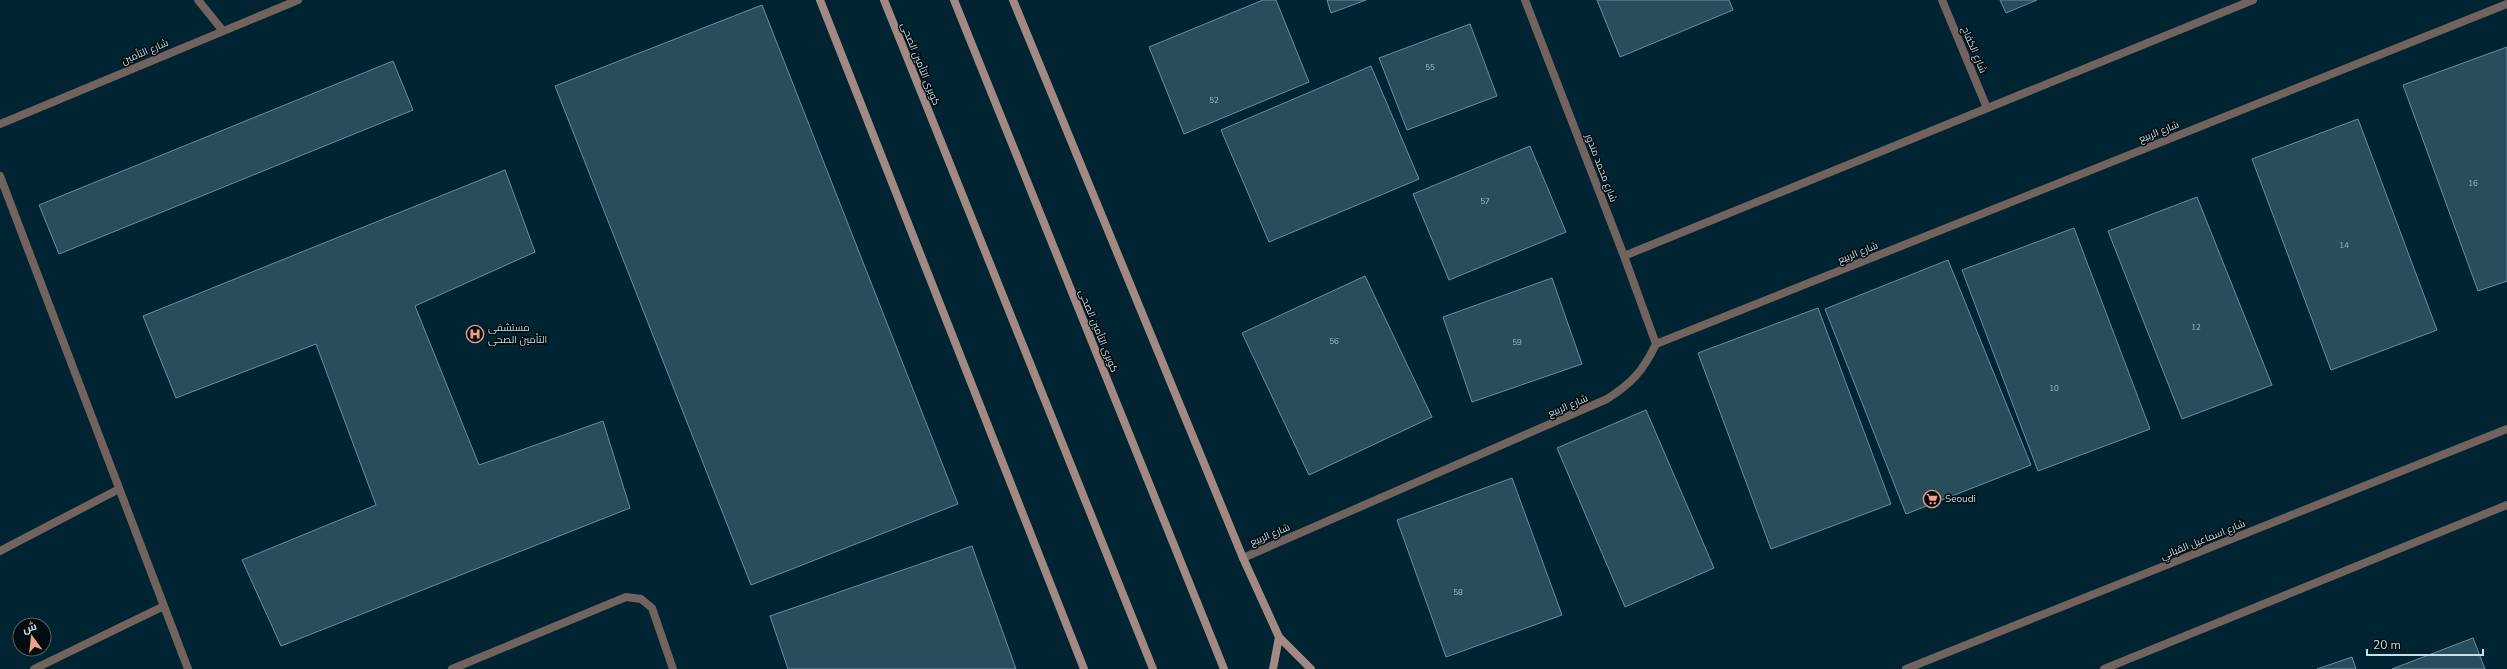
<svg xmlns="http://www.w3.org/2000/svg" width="2507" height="669" viewBox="0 0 2507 669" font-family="'Nunito Sans',Cairo,sans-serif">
  <rect width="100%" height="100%" fill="#002431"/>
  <!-- building -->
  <path fill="#284d5b" stroke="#6990a0" d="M1263,0H1276L1309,82L1184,134L1149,47Z
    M1327,0H1366L1331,13Z
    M1597,0H1729L1733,10L1620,57Z
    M2000,0H2037L2006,13Z
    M762,5L958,504L751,585L555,86Z
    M1470,24L1497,96L1407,130L1379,58Z
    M2507,47V281L2478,291L2403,85Z
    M393,61L413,110L59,254L39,205Z
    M1371,66L1419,179L1269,242L1221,130Z
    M2358,119L2437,330L2331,370L2252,159Z
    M1530,146L1566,232L1449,280L1413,194Z
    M505,170L535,252L415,306L479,465L603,421L630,508L281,646L242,560L376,505L316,344L176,398L143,316Z
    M2197,197L2272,385L2182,419L2108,231Z
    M2074,228L2150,429L2038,471L1962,270Z
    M1948,260L2031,465L1906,514L1825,309Z
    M1365,276L1432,417L1309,475L1242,333Z
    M1552,278L1582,364L1472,402L1443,317Z
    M1818,308L1891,504L1771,549L1698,353Z
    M1646,410L1714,568L1625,607L1557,448Z
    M1512,478L1562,615L1446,657L1397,520Z
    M972,546L1016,669H788L770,616Z
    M2473,638L2485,669H2392Z
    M2352,657L2356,669H2317Z"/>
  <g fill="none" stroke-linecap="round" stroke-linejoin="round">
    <!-- service -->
    <path stroke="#73635f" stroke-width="8" d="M0,176L188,669
      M0,551L119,489
      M34,669L164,606
      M452,669L626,597L641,599L652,608L673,669"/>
    <!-- minor -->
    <path stroke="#73635f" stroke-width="8" d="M198,0L223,31
      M1525,0L1624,256L1656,344
      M1942,0L1987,108
      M0,124L298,0
      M1624,256L2253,0
      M1243,558L1607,399C1632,383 1643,371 1656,344L2507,4"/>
    <!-- tertiary -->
    <path stroke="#73635f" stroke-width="8" d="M1906,669L2507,429
      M2104,669L2507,505"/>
    <!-- secondary -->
    <path stroke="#a38983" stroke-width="8" d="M820,0L1084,669
      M884,0L1153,669
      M954,0L1224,669
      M1013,0L1243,558L1279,637L1311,669
      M1273,669L1279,637"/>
  </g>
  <!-- icons -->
  <defs>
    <symbol id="hospital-ring" viewBox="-11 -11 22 22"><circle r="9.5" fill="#010c11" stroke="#f49e8a" stroke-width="1.5"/><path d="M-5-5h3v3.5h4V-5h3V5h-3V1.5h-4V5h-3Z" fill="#f49e8a"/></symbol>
    <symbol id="supermarket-ring" viewBox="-11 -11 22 22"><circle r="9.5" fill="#010c11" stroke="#f49e8a" stroke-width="1.5"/><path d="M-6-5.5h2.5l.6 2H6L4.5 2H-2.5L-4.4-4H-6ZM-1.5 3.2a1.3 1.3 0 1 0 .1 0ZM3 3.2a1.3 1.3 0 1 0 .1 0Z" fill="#f49e8a"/></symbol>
  </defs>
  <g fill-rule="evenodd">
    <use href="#hospital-ring" x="465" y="324" width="20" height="20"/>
    <use href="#supermarket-ring" x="1922" y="489" width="20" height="20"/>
  </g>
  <g text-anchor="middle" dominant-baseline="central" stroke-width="3" stroke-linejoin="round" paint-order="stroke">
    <!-- number labels -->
    <g font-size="8" fill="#a2bac3">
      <text x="1430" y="67">55</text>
      <text x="1214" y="100">52</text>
      <text x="2473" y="183">16</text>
      <text x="1485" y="201">57</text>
      <text x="2344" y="245">14</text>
      <text x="2196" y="327">12</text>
      <text x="1334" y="341">56</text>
      <text x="1517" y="342">59</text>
      <text x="2054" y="388">10</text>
      <text x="1458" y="592">58</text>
    </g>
    <!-- street labels -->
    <g font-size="10" fill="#cadee6" stroke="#010c11">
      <text transform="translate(1974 50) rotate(67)">شارع الكفاح</text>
      <text transform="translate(145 52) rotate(-23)">شارع التأمين</text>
      <text transform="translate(920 64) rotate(68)">كوبرى التأمين الصحى</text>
      <text transform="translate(2159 132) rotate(-22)">شارع الربيع</text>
      <text transform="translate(1601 168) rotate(69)">شارع محمد مندور</text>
      <text transform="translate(1858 253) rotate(-22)">شارع الربيع</text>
      <text transform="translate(1098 331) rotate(68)">كوبرى التأمين الصحى</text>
      <text transform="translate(1568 406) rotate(-23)">شارع الربيع</text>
      <text transform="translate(1270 535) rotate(-23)">شارع الربيع</text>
      <text transform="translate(2203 540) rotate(-22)">شارع اسماعيل القباني</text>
    </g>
    <!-- poi labels -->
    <g font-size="10" fill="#cadee6" stroke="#010c11" text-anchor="start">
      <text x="488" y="328">مستشفى<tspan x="488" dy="12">التأمين الصحى</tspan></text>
      <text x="1945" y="499">Seoudi</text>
    </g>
  </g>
  <!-- north arrow -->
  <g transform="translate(32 637) rotate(345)"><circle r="19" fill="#010c11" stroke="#516066"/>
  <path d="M0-3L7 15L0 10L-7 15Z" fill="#f49e8a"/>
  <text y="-6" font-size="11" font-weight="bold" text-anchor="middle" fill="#cadee6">ش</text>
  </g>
  <!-- scale -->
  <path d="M2367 649v6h116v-6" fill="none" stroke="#cadee6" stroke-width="2"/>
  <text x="2373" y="649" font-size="12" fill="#cadee6" stroke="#010c11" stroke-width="3" paint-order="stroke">20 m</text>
</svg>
